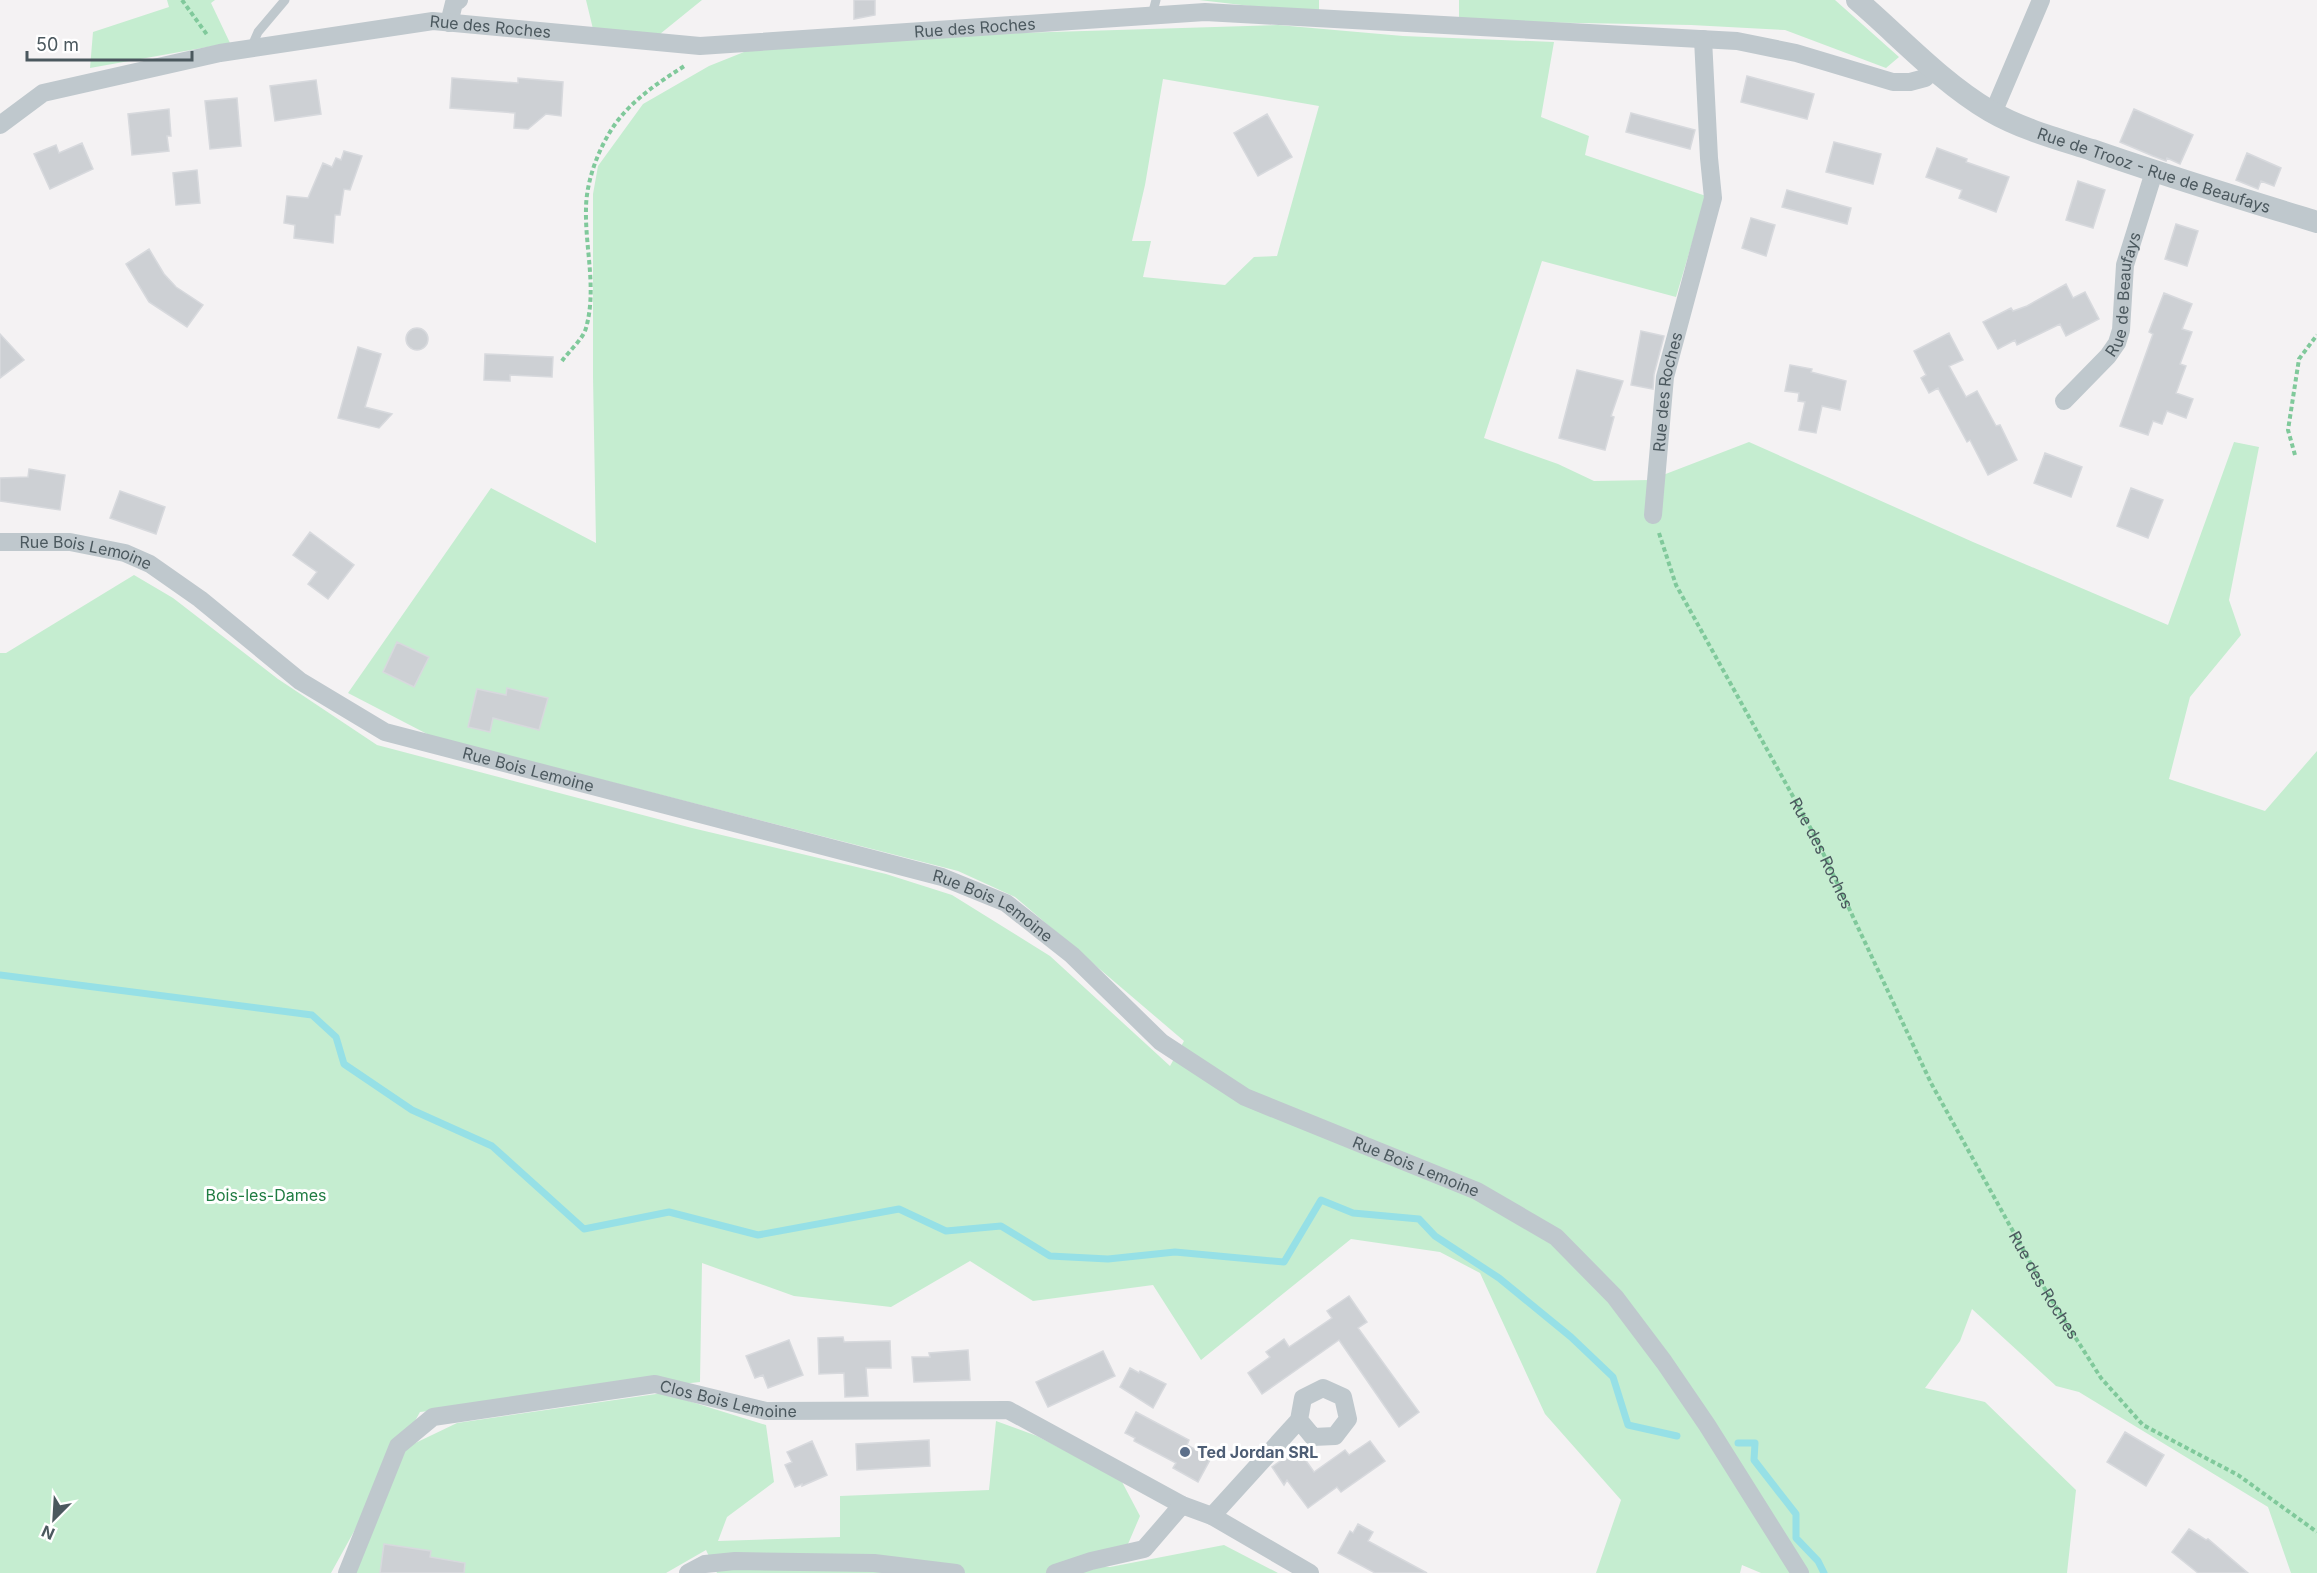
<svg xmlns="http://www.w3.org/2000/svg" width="2317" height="1573" viewBox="0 0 2317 1573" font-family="Inter,sans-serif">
  <rect width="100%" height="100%" fill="#f4f2f3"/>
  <!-- green -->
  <path fill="#c5edd0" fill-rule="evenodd" d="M167,0H215L211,3L230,43L90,68L93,32L169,7Z
    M586,0H702L660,34L593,29Z
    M1199,0H1319V14Z
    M1459,0H1835L1899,57L1886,68L1785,30L1691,25L1459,21Z
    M1278,25L1403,36L1554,42L1541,117L1589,136L1585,155L1706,196L1676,297L1542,261L1484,438L1558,464L1594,481L1650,480L1749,442L1973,542L2168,625L2234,442L2259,447L2229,600L2241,635L2190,697L2169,779L2265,811L2317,751V1573H2291L2268,1507L2079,1392L2056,1386L1972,1309L1960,1341L1925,1388L1985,1402L2076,1490L2067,1573H1761L1742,1565L1740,1573H1596L1621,1500L1545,1414L1480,1273L1440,1252L1351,1239L1201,1360L1153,1285L1033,1301L970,1261L891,1307L794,1296L702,1263L700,1382L420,1412L331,1573H0V653H6L134,575L173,598L278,679L377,745L692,828L886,874L952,895L1050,956L1170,1066L1184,1041L1015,897L958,871L431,736L348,693L491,488L596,543L593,377V194L598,166L643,104L709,66L754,48L1019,33ZM1163,79L1319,106L1277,256L1254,257L1225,285L1143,277L1151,241H1132L1145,185Z
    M663,1393L766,1425L774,1482L727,1517L718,1541L840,1537V1496L989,1490L996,1421L1037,1436L1121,1480L1140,1516L1128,1544L1079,1565L1110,1567L1224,1545L1278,1573H717L706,1550L666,1573H356L359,1554L407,1447L457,1423Z"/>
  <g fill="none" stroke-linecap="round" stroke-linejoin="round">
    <!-- stream -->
    <path stroke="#96e0e6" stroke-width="7" d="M0,975L312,1015L336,1037L344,1064L412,1110L492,1146L584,1229L669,1212L758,1235L899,1209L946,1231L1001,1226L1050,1256L1108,1259L1175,1252L1284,1262L1321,1200L1353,1213L1419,1219L1435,1236L1499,1278L1571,1337L1613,1377L1628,1425L1677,1436
      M1738,1443H1755L1754,1460L1796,1514V1538L1818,1561L1824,1573"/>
  </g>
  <!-- building -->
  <path fill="#cdd0d4" stroke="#d7d9dd" stroke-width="1.5" d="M854,0H875V15L854,19Z
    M1747,76L1814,94L1807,119L1741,102Z
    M452,78L518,83V78L563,82L561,116L546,114L528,129L514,128L515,113L450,108Z
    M316,80L321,114L275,121L270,86Z
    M237,98L241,146L210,149L205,101Z
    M169,109L171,136H167L169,151L132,155L128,114Z
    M2134,109L2193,135L2180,164L2167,158L2166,161L2153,156L2120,142Z
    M1631,113L1695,130L1690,149L1626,132Z
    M1267,114L1292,157L1258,176L1234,133Z
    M1834,142L1881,154L1873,184L1826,172Z
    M82,143L93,169L50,189L34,154L56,145L59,153Z
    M1937,148L1967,159L1966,162L2009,177L1996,212L1959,198L1962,190L1926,177Z
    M344,151L362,156L350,190L344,189L340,215H335L333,243L294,238L295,225L284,223L287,196L308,198L323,163L332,167L336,158L341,160Z
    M2247,153L2281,168L2274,186L2261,181L2258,189L2236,180Z
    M197,170L200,203L176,205L173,173Z
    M2078,181L2105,190L2093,228L2066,220Z
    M1787,190L1851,208L1847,224L1782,207Z
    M1751,218L1775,225L1766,256L1742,248Z
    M2176,224L2198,231L2187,266L2165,259Z
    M149,249L164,274L176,287L203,305L187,327L149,302L126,264Z
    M2066,284L2073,298L2085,292L2099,319L2066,336L2060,324L2017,345L2015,340L1998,349L1983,322L2011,308L2013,311L2027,306Z
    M2164,293L2192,304L2182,329L2192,332L2180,364L2186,366L2176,393L2193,399L2186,418L2167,411L2162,424L2153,421L2148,435L2120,426L2153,334L2149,332Z
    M406 339a11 11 0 1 1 22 0a11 11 0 1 1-22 0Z
    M1641,331L1664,336L1654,374L1653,389L1631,385Z
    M1949,333L1963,360L1949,366L1966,397L1977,391L1996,426L2000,425L2017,460L1988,475L1970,440L1967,442L1938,388L1929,393L1921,378L1926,375L1914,351Z
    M0,334L24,360L0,378Z
    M358,347L381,354L365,407L392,414L379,428L338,418Z
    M485,354L553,357L552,377L510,375V381L484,380Z
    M1790,365L1812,369L1811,372L1846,381L1840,410L1822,406L1816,433L1799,430L1805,402L1798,401L1799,393L1785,391Z
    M1577,370L1623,381L1611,416L1614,417L1605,450L1559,438Z
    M2045,453L2082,467L2071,497L2034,483Z
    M29,469L65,475L60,510L0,501V478L28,477Z
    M2131,488L2163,500L2148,538L2117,526Z
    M120,491L165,507L156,534L110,518Z
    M310,532L354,565L328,599L308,584L317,572L293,555Z
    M397,642L429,657L414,687L383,672Z
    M507,688L548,698L539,730L493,718L490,732L468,727L477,689L506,695Z
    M1349,1296L1367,1322L1358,1328L1419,1412L1399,1427L1339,1340L1262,1394L1248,1373L1270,1357L1266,1352L1284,1339L1289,1347L1332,1318L1327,1311Z
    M843,1337L844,1342L890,1341L891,1368H866L868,1396L845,1397L844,1373L819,1374L818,1338Z
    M789,1340L803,1375L768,1388L763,1375L755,1378L746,1356Z
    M968,1350L970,1380L914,1382L912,1357H930L929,1353Z
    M1103,1351L1115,1376L1048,1407L1036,1382Z
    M1130,1368L1139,1373L1140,1371L1166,1384L1153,1408L1120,1387Z
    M1136,1412L1189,1440L1187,1445L1211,1458L1198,1482L1173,1468L1176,1463L1134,1441L1135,1438L1125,1433Z
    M2125,1432L2164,1455L2146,1486L2107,1462Z
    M929,1440L930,1466L857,1470L856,1444Z
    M812,1441L827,1475L802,1486V1484L795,1487L785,1465L792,1462L787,1452Z
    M1370,1441L1385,1461L1341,1492L1337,1487L1308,1508L1287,1480L1284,1485L1272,1467L1304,1444L1308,1447L1302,1455L1314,1472L1345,1450L1349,1455Z
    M1358,1524L1373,1532L1368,1541L1427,1573H1375L1338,1553L1350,1531L1353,1533Z
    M2189,1529L2206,1540L2208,1539L2248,1573H2198L2172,1552Z
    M384,1544L431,1551L430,1557L465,1563L464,1573H380Z"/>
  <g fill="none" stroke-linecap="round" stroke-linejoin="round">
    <!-- path -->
    <g stroke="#80c99b" stroke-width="4" stroke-dasharray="4.5 3" stroke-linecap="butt">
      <path d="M182,0L208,36"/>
      <path d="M562,361C569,351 583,339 586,328C597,289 585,248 586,209C586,177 603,136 624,113C642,93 664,79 686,65"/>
      <path d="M2295,455L2288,430L2299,359L2317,335"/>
      <path id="s1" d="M1659,533L1676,585L1816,838L1931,1083L2046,1291L2101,1378L2143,1425L2238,1475L2317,1532"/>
    </g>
    <!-- service -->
    <path stroke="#bfc8cd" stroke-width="9" d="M1152,15L1156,0
      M251,48L258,32L285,0"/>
    <!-- minor -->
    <g stroke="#bfc8cd" stroke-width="18">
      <path d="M449,23L454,3L459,0"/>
      <path d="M1993,113L2041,0"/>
      <path id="s2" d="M0,125L43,93L220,53L433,21L700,46L1205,12L1737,41L1796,53L1893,82H1910L1925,78L1935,69"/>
      <path id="s3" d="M2064,401L2108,356L2117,343L2121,330L2125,265L2154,172"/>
      <path id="s4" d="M1653,515L1665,377L1713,198L1709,158L1703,39"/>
      <path id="s5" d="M0,542H70L125,553L150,564L200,599L300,681L385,732L942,877L1006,903L1072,955L1161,1042L1245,1097L1477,1191L1556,1237L1615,1297L1664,1362L1707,1425L1800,1573"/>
      <path d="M1212,1516L1299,1420L1303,1398L1323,1388L1343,1397L1348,1419L1335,1436L1313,1437L1299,1420"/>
      <path id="s6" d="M347,1573L398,1446L433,1417L655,1384L766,1411L1008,1410L1182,1505L1212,1516L1310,1573"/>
      <path d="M688,1573L705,1564L735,1561L874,1563L956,1573"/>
      <path d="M1055,1573L1091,1561L1144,1549L1182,1505"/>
    </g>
    <!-- tertiary -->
    <path stroke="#bfc8cd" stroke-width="22" id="s7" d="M1857,0C1900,37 1941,82 1990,111C2021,129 2058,139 2092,150C2166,176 2242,199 2317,222"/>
  </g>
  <!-- markers -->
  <circle fill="#5c6f8a" stroke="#fff" stroke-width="2" cx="1185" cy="1452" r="6"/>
  <g text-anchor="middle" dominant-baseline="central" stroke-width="6" stroke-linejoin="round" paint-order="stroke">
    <!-- street labels -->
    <g font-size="16" fill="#4b585e" stroke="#fff">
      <text stroke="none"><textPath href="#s2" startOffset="994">Rue des Roches</textPath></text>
      <text stroke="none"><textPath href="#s2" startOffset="508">Rue des Roches</textPath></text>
      <text stroke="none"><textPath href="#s7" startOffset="348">Rue de Trooz - Rue de Beaufays</textPath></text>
      <text stroke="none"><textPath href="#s3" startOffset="128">Rue de Beaufays</textPath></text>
      <text stroke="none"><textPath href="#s4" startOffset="124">Rue des Roches</textPath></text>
      <text stroke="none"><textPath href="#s5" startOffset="87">Rue Bois Lemoine</textPath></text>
      <text stroke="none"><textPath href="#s5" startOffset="591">Rue Bois Lemoine</textPath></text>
      <text stroke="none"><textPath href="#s1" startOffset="360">Rue des Roches</textPath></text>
      <text stroke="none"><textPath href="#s5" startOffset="1077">Rue Bois Lemoine</textPath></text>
      <text stroke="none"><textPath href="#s5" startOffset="1581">Rue Bois Lemoine</textPath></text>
      <text stroke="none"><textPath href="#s1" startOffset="846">Rue des Roches</textPath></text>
      <text stroke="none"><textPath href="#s6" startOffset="482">Clos Bois Lemoine</textPath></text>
    </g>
    <!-- park labels -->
    <g font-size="16" fill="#207c42" stroke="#fff">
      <text x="266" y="1195">Bois-les-Dames</text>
    </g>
    <!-- service labels -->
    <g font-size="16" font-weight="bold" fill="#4e5e75" stroke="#fff" text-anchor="start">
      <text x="1197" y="1452">Ted Jordan SRL</text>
    </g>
  </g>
  <!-- north arrow -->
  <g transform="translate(54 1519) rotate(204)" stroke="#ffffff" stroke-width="4.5" paint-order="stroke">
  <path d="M0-4.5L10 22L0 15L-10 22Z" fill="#4b585e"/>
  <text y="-9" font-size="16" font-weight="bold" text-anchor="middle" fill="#4b585e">N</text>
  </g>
  <!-- scale -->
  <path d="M27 51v9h165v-9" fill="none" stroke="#4b585e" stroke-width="3"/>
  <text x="36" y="51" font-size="18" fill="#4b585e" stroke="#ffffff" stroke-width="4.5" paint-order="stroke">50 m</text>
</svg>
